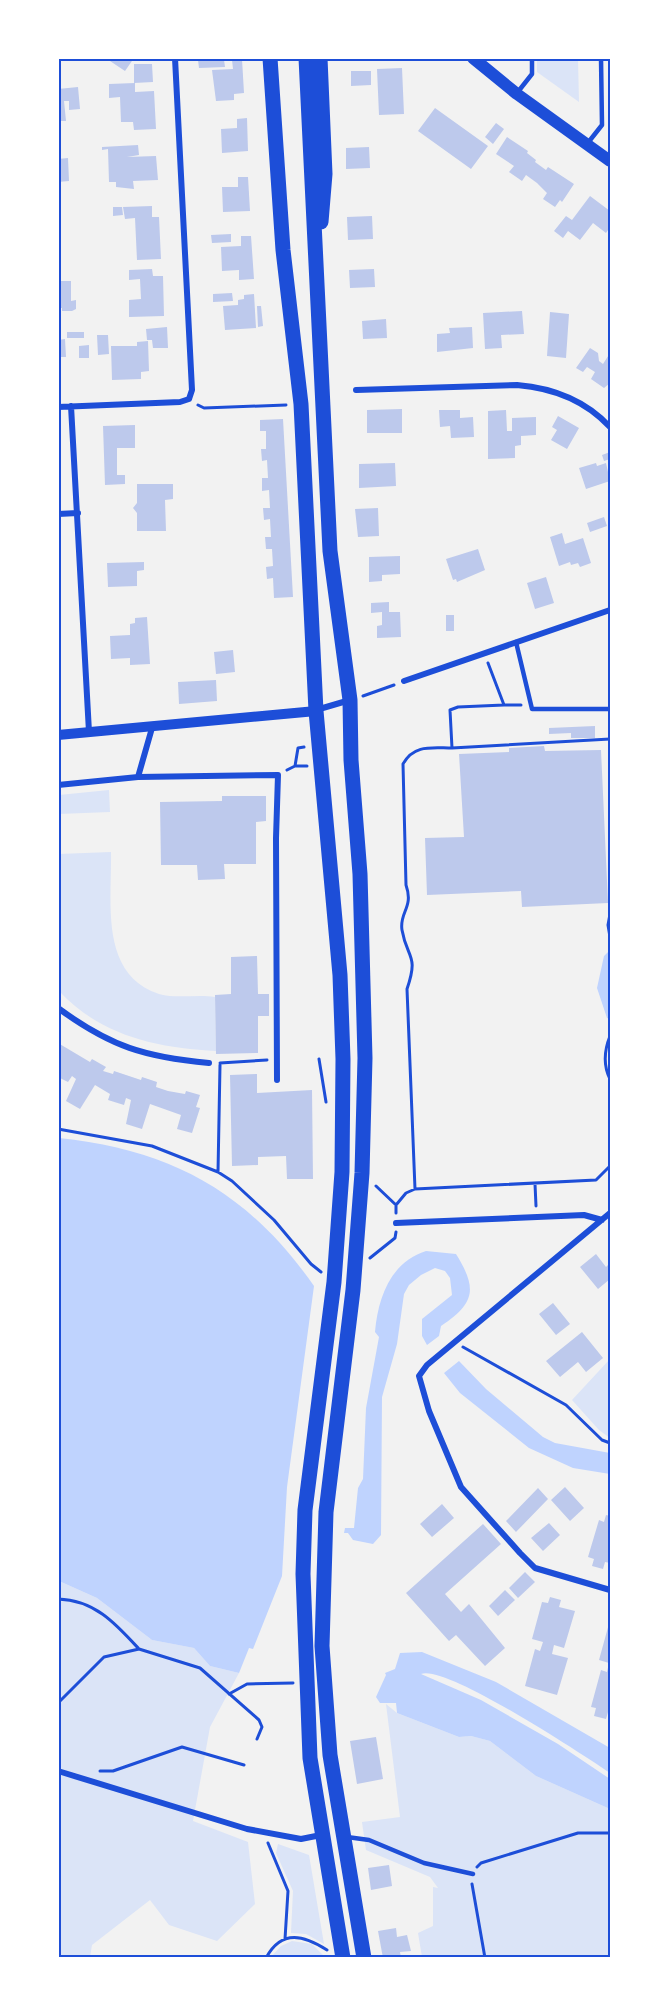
<svg xmlns="http://www.w3.org/2000/svg" width="669" height="2016" viewBox="0 0 669 2016" font-family="Signika,sans-serif">
  <rect width="100%" height="100%" fill="#f2f2f2"/>
  <!-- green -->
  <path fill="#dbe4f7" d="M578,59L579,102L537,72V61Z
    M109,790L110,812L59,814V795Z
    M111,852C112,902 99,974 159,994C177,999 197,994 215,997L216,1051C157,1048 101,1036 59,991V854Z
    M610,1359V1438L599,1430L572,1400Z
    M59,1581L97,1598L152,1640L194,1648L210,1666L239,1673L210,1727L193,1821L248,1842L255,1904L217,1941L169,1925L150,1900L92,1945L90,1957L59,1958Z
    M386,1704L397,1713L459,1737L471,1736L490,1741L536,1776L610,1809V1957H422L418,1933L433,1926V1887L438,1888L430,1877L366,1850L362,1822L400,1817Z
    M278,1844L309,1855L324,1944L306,1934L291,1933L293,1891L276,1853Z
    M292,1941L312,1944L325,1957H271L281,1946Z"/>
  <!-- water -->
  <path fill="#bfd3fe" d="M610,950V1019L607,1018L597,988L604,956Z
    M59,1138C172,1150 248,1192 314,1286L287,1487L282,1576L253,1649L249,1648L239,1673L210,1666L194,1648L152,1640L97,1598L59,1581Z
    M426,1251L456,1254C477,1288 476,1303 441,1326L439,1336L427,1345L422,1336V1319L452,1295L450,1278L445,1271L435,1268L421,1275L409,1285L404,1294L397,1344L382,1397L381,1535L373,1544L353,1540L348,1533H344L345,1528H354L358,1488L363,1479L366,1408L379,1337L375,1332C378,1297 391,1262 426,1251Z
    M459,1361L486,1389L543,1437L555,1443L610,1453V1474L573,1468L529,1448L460,1393L444,1373Z
    M422,1652L496,1682L610,1748V1773C583,1755 446,1664 421,1674L481,1700L558,1744L610,1779V1809L536,1776L490,1741L471,1736L459,1737L397,1713L396,1703H380L376,1697L386,1675L385,1673L395,1669L400,1653Z"/>
  <!-- building -->
  <path fill="#bdc9ec" d="M112,58H134L125,71L110,61Z
    M216,59V61L224,60L225,67L199,68L198,60Z
    M242,59L244,93L234,94V100L216,101L212,70L233,69L232,60Z
    M134,64H152L153,82L134,83Z
    M402,68L404,114L379,115L377,69Z
    M351,71H371V85L351,86Z
    M135,83V92L154,91L156,129L134,130L133,122H121L120,97L109,98V84Z
    M78,87L80,109L69,110V101H64L66,121H58V89Z
    M435,108L488,146L471,169L418,131Z
    M247,118L248,151L222,153L221,129L237,128V119Z
    M496,123L504,129L493,144L485,137Z
    M507,137L528,151L527,153L536,160L535,162L546,170L548,167L574,184L562,202L560,200L555,207L543,199L547,193L537,183L526,175L522,181L509,172L514,166L496,154Z
    M138,145L139,155L127,157L156,156L158,180L133,181L134,189L116,187V182H109L108,149L102,150V147Z
    M369,147L370,168L346,169V148Z
    M68,158L69,181L58,182V159Z
    M238,177H248L250,211L223,212L222,187H238Z
    M590,196L610,211V227L606,233L593,223L580,240L568,231L563,238L554,231L566,216L572,220Z
    M152,206V217H159L161,259L137,260L135,218L125,219L123,207Z
    M113,207H122L123,215L113,216Z
    M372,216L373,239L348,240L347,217Z
    M231,234V242L212,243L211,235Z
    M241,236H251L254,279L239,280V270L222,271L221,247L241,246Z
    M152,269L153,276H163L164,316L129,317V300L141,299L140,279L129,280V270Z
    M374,269L375,287L350,288L349,270Z
    M60,281H71V301L76,300V309L72,311H62V308H58Z
    M232,293L233,301L213,302V294Z
    M254,294L256,328L225,330L223,306L238,305V300L244,299V295Z
    M257,306H261L263,326L258,327Z
    M522,311L524,334L501,335L502,348L485,349L483,313Z
    M550,312L569,314L566,358L547,356Z
    M386,319L387,338L363,339L362,321Z
    M167,327L168,348H153L152,340H147L146,329Z
    M472,327L473,348L437,352V334L450,333L449,328Z
    M67,332H84V338H67Z
    M97,335H108L109,354L98,355Z
    M65,339L66,357H58V340Z
    M148,341L149,371L141,372V379L112,380L111,346H137V342Z
    M89,345V358H79V346Z
    M590,348L598,353L599,361L603,364L610,353V383L604,388L591,379L595,372L587,367L583,372L576,368Z
    M402,409V433H367V410Z
    M439,410H460V418L473,417L474,437L451,438L450,426L440,427Z
    M506,410L507,431H512V418L536,417V435L521,436V445L515,446V458L488,459V411Z
    M558,416L579,428L567,449L551,440L557,430L552,427Z
    M283,419L293,597L274,598L273,578L267,579L266,567L273,566L272,549H266L265,537H271L270,519L264,520L263,508H270L269,490L262,491V478H268L267,460L262,461L261,449H266V431H260V420Z
    M135,425V448H117V475H125V484L105,485L103,426Z
    M610,452V459L604,461L602,455Z
    M395,463L396,486L359,488V464Z
    M596,463L597,466L606,463L610,481L586,489L579,468Z
    M137,484H173V499L165,500L166,531H137V513L133,508L137,503Z
    M378,508L379,536L358,537L355,509Z
    M604,517L607,526L590,532L587,523Z
    M562,533L565,544L583,538L591,563L580,567L578,563L571,565L570,562L559,566L550,537Z
    M478,549L485,570L457,582L456,579L453,580L446,559Z
    M400,556V574L382,575V581L369,582V557Z
    M144,562V570L137,571V586L108,587L107,563Z
    M546,577L554,603L535,609L527,583Z
    M389,602V612H400L401,637L377,638V626L382,625V612L371,613V603Z
    M446,615H454V631H446Z
    M147,617L150,664L130,665V658L111,659L110,636L130,635V624L135,623V618Z
    M233,650L235,672L216,674L214,652Z
    M216,680L217,701L179,704L178,682Z
    M595,726V738H571V733L549,734V728Z
    M544,746L545,751L601,750L608,903L522,907L521,891L427,895L425,838L464,837L459,754L509,752V748Z
    M222,796H266V821L256,822V864H224L225,879L198,880L197,865H161L160,802L222,801Z
    M257,956L258,994H269V1016H258V1053L216,1054L215,995L231,994V957Z
    M58,1043L90,1062L92,1059L106,1067L103,1071L113,1074L114,1071L141,1080L142,1077L157,1082L156,1087L168,1091L185,1094L186,1091L200,1095L196,1107L200,1108L192,1133L177,1129L181,1115L150,1104L142,1129L126,1124L131,1100L126,1098L124,1105L108,1100L110,1094L95,1085L80,1109L66,1101L76,1079L72,1076L68,1082L58,1077Z
    M257,1074V1093L312,1090L313,1179H287L286,1156L258,1157V1165L232,1166L230,1075Z
    M596,1254L606,1267L610,1263V1279L598,1289L580,1267Z
    M553,1303L570,1324L556,1335L539,1314Z
    M582,1332L603,1358L586,1372L578,1362L560,1377L546,1361Z
    M565,1487L584,1508L570,1521L551,1500Z
    M538,1488L548,1499L516,1532L506,1521Z
    M442,1504L454,1518L432,1537L420,1524Z
    M606,1515L610,1516V1563L605,1562L603,1569L592,1566L594,1559L588,1557L599,1520L604,1522Z
    M549,1523L560,1535L543,1551L531,1538Z
    M483,1524L501,1544L445,1594L461,1612L469,1604L505,1648L485,1666L456,1635L449,1641L406,1593Z
    M525,1572L535,1582L518,1598L509,1588Z
    M505,1590L515,1600L498,1616L489,1606Z
    M550,1597L561,1600L559,1607L575,1611L564,1648L554,1645L552,1654L568,1658L557,1695L525,1686L535,1649L540,1651L543,1642L532,1639L542,1602L548,1603Z
    M610,1620V1713L608,1712L606,1719L594,1716L596,1708L591,1707L601,1670L607,1672L609,1663L599,1660Z
    M376,1737L383,1779L357,1784L350,1741Z
    M389,1865L392,1886L371,1890L368,1868Z
    M396,1928L397,1937L407,1935L411,1951L400,1952L401,1958H383L378,1931Z"/>
  <g fill="none" stroke-linecap="round" stroke-linejoin="round">
    <!-- path -->
    <path stroke="#1d4ed8" stroke-width="3" d="M198,405L204,408L286,405
      M488,663L504,705H521
      M363,696L394,685
      M504,705L458,707L450,710L452,748L610,739
      M295,766L298,748L304,747
      M287,770L295,766H307
      M610,814V764
      M610,914L608,925L610,937
      M610,1036C604,1051 603,1065 610,1079
      M319,1059L326,1102
      M220,1063L267,1060
      M58,1129L152,1146L218,1172L232,1181L274,1220L311,1264L321,1272
      M218,1172L220,1065
      M535,1184L536,1206
      M376,1186L396,1205V1213
      M415,1189L407,989C419,954 407,959 402,930C399,912 414,908 406,885L403,764C414,744 432,748 452,748
      M396,1205L406,1193L415,1189L596,1180L610,1166
      M370,1258L395,1238L396,1232
      M463,1347L566,1405L602,1440L610,1443
      M58,1599C95,1600 116,1624 139,1649
      M229,1694L247,1684L293,1683
      M58,1703L104,1657L139,1649L200,1668L259,1720L262,1727L257,1739
      M100,1771H113L182,1747L244,1765
      M268,1843L288,1891L285,1939
      M477,1867L481,1863L578,1833H610
      M472,1884L485,1958
      M266,1958C282,1928 305,1936 327,1950"/>
    <!-- service -->
    <path stroke="#1d4ed8" stroke-width="4.5" d="M517,93L532,74V58
      M587,144L602,125L601,58
      M516,642L532,709H610
      M347,1837L369,1840L424,1863L473,1874"/>
    <!-- minor -->
    <path stroke="#1d4ed8" stroke-width="6" d="M356,390L517,385C553,388 585,400 610,427
      M71,406L89,732
      M58,407L180,402L189,399L192,390L175,58
      M58,514L78,513
      M404,681L610,610
      M316,710L350,700
      M138,777L152,728
      M58,785L138,777L278,775L276,838L277,1080
      M58,1008C111,1047 145,1057 209,1063
      M610,1213L427,1365L419,1376L429,1411L461,1487L520,1553L535,1568L610,1590
      M396,1223L584,1215L602,1220
      M58,1771L247,1829L301,1839L321,1835"/>
    <!-- tertiary -->
    <path stroke="#1d4ed8" stroke-width="10" d="M58,735L316,711"/>
    <!-- secondary -->
    <path stroke="#1d4ed8" stroke-width="12" d="M473,58L517,94L610,161"/>
    <!-- primary -->
    <path stroke="#1d4ed8" stroke-width="15" d="M270,58L283,250L301,404L316,711L340,975L343,1059L342,1172L334,1282L305,1510L303,1574L310,1758L343,1958
      M306,58L330,551L350,700L351,760L360,874L365,1058L362,1173L353,1290L326,1512L322,1646L330,1755L364,1958
      M320,58L325,174L321,222"/>
  </g>
  <!-- border -->
  <rect width="669" height="2016" fill="none" stroke="#ffffff" stroke-width="120"/>
  <rect x="60" y="60" width="549" height="1896" fill="none" stroke="#1d4ed8" stroke-width="2"/>
</svg>
